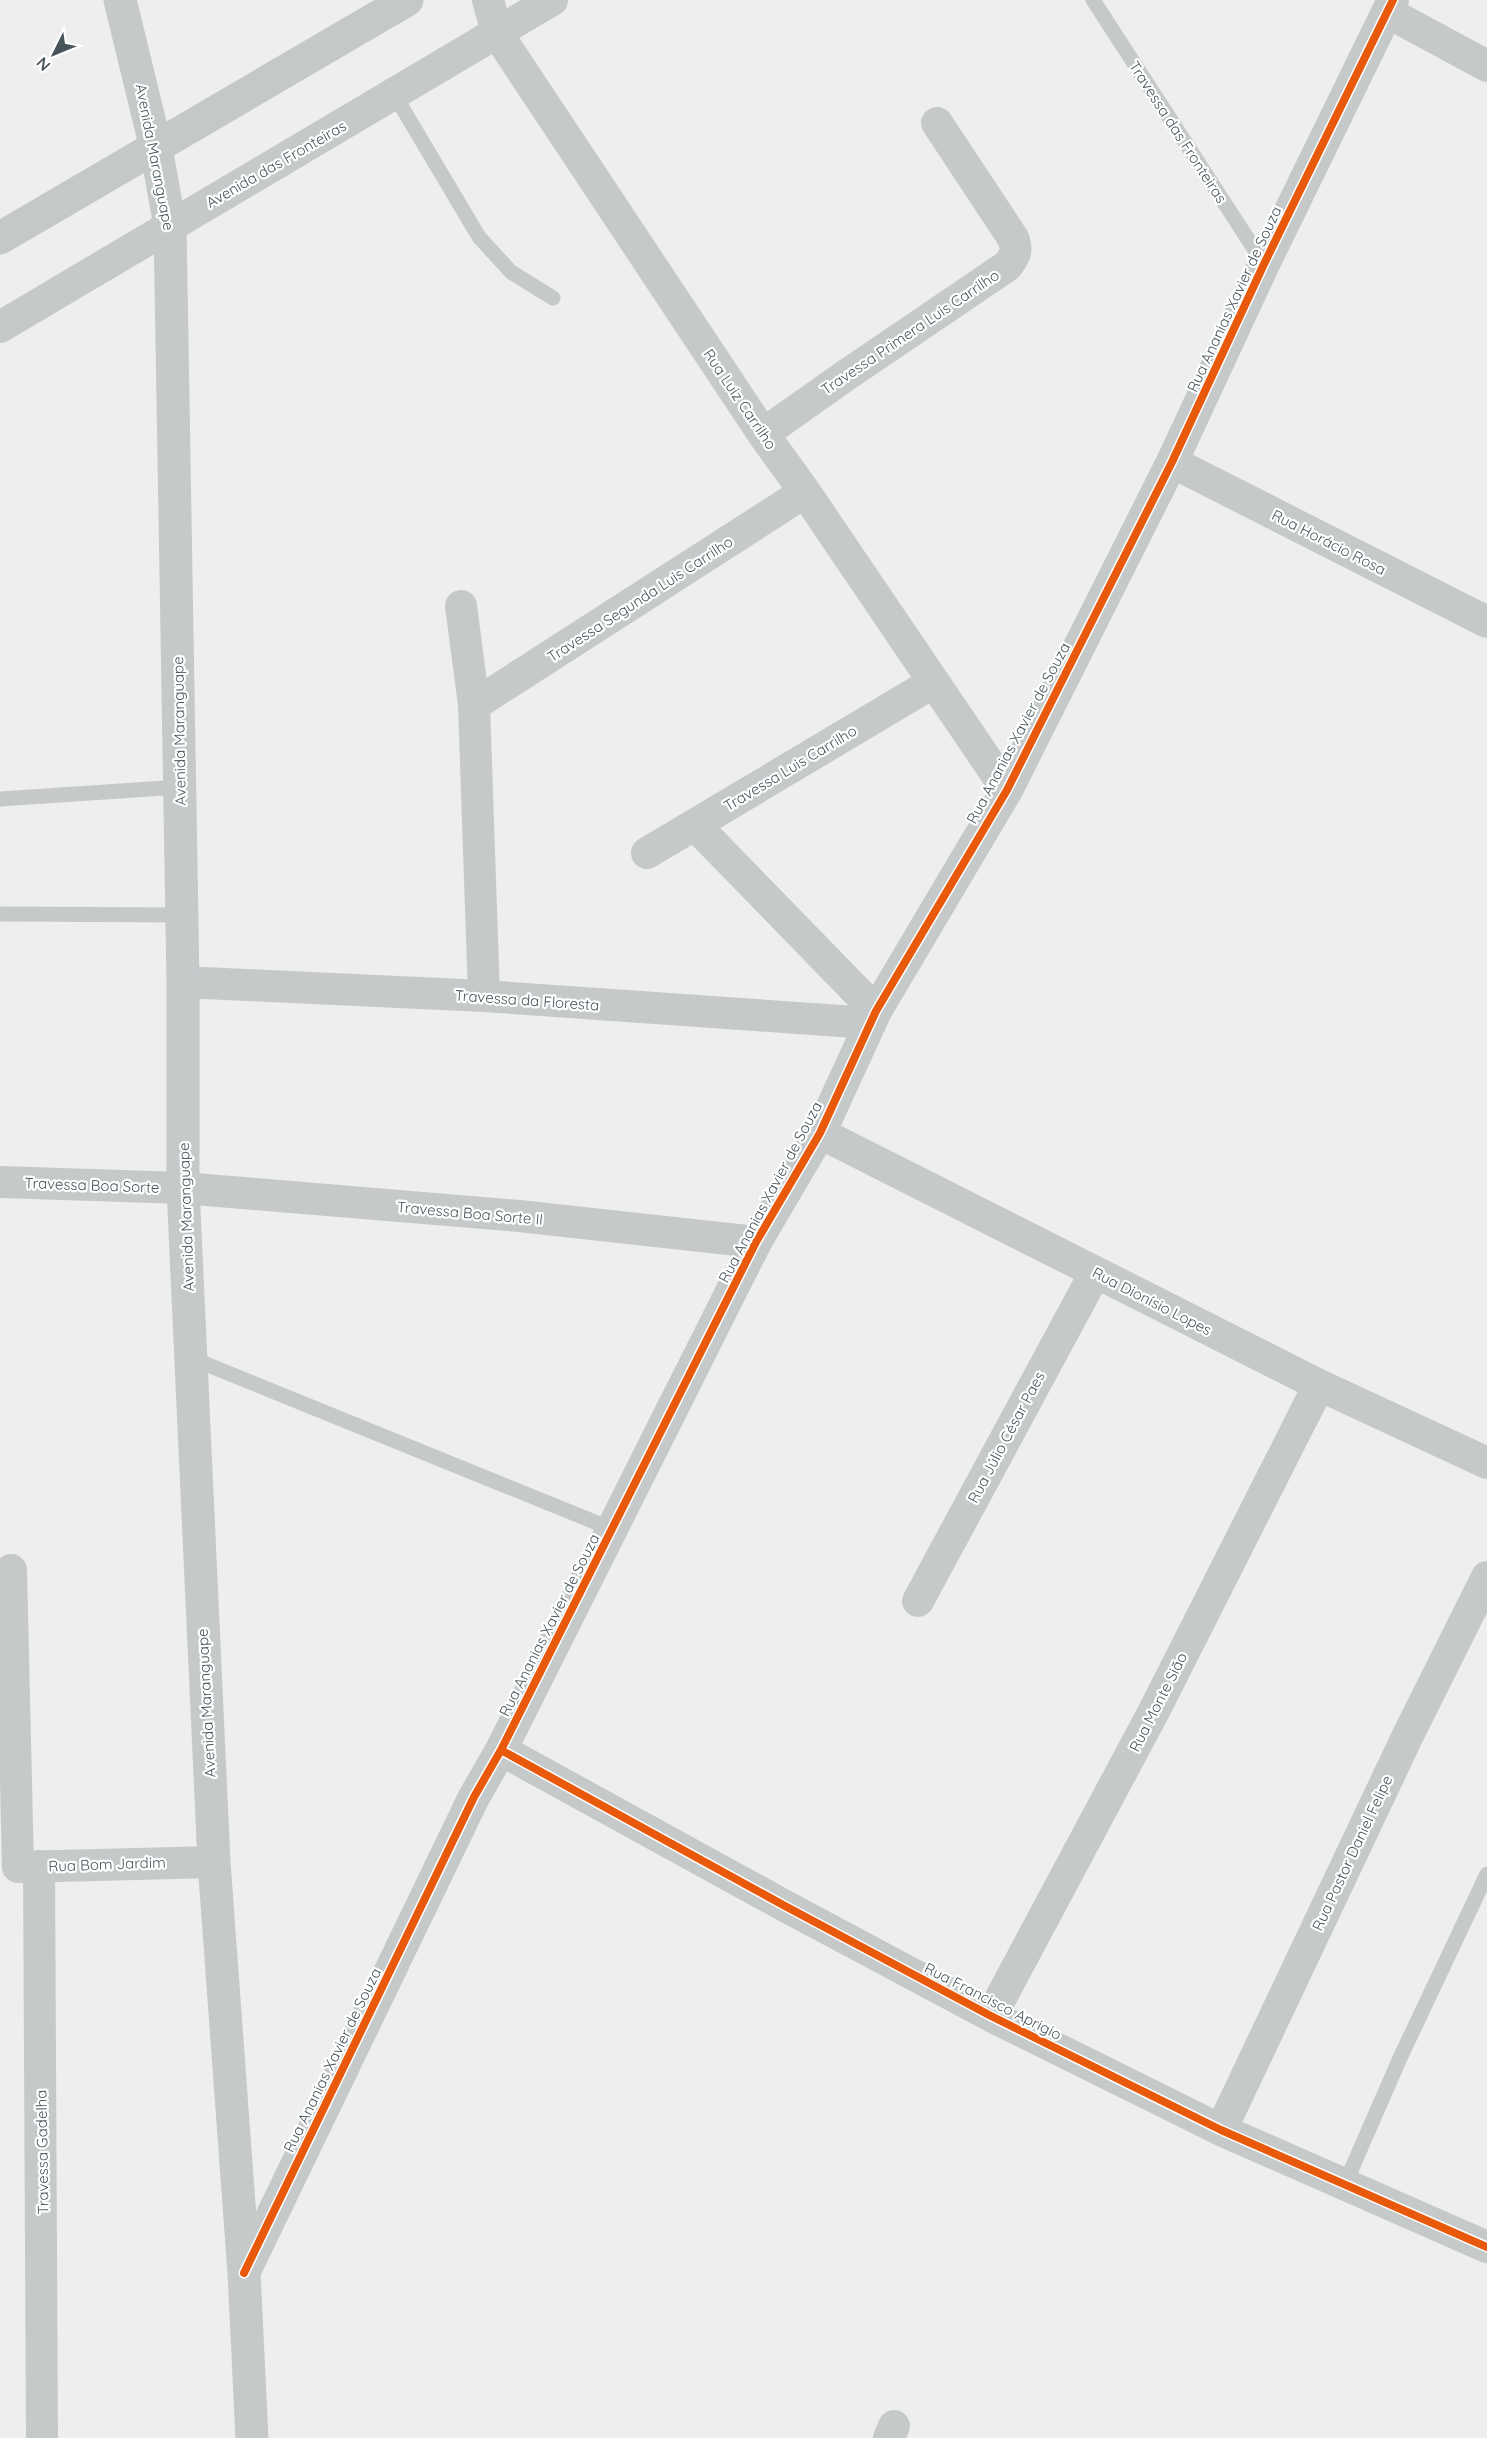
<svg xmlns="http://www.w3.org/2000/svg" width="1487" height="2438" viewBox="0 0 1487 2438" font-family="Quicksand,sans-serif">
  <rect width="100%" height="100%" fill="#efeeee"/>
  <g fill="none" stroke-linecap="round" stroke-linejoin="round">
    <!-- lane -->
    <path stroke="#c6c9ca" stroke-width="15" d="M1093,0L1264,264
      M394,94L479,237L511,272L553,298
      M0,799L180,787
      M0,914L182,915
      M191,1358L612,1529
      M1345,2184L1400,2058L1487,1874"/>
    <!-- street -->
    <path stroke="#c6c9ca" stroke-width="32" d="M488,0L497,33L763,434L805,492L1007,790
      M1387,12L1487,66
      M0,327L552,0
      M763,434L845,376L1007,266C1015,256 1018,250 1013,238L937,123
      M1172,462L1487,622
      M461,606L474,705L484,996
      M474,705L805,492
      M695,825L876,1011
      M647,853L934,682
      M183,982L484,996L869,1023
      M820,1133L1319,1385L1487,1463
      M0,1182L183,1188L519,1216L756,1242
      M11,1570L18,1867
      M918,1601L1095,1273
      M501,1750L785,1906L991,2016L1221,2130L1487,2247
      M39,1866L42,2438
      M19,1867L214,1862
      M991,2016L1154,1711L1319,1385
      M1221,2130L1409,1733L1487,1577
      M244,2273L474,1797L501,1750L756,1242L820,1133L876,1011L1007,790L1172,462L1264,264L1393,0
      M889,2438L894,2426"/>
    <!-- secondary -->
    <path stroke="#c5c9ca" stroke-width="33" d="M120,0L156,148L170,226L183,982V1188L214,1862L244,2273L252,2438"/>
    <!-- primary -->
    <path stroke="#c4c8c9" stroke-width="33" d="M0,238L407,0"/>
    <defs>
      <path id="cycleway" d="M501,1750L785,1906L991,2016L1221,2130L1487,2247
        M244,2273L474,1797L501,1750L756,1242L820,1133L876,1011L1007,790L1172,462L1264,264L1393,0"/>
    </defs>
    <!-- cycleway casing -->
    <use href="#cycleway" stroke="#fff" stroke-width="11"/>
    <!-- cycleway -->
    <use href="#cycleway" stroke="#e8590c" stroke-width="8"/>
  </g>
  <g text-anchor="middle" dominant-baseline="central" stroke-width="4.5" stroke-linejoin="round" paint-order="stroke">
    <!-- street labels -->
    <g font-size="15" fill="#46555a" stroke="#fff">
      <text transform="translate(1178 132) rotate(57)">Travessa das Fronteiras</text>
      <text transform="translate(155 157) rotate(79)">Avenida Maranguape</text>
      <text transform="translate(276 164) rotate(-30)">Avenida das Fronteiras</text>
      <text transform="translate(1234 299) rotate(-65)">Rua Ananias Xavier de Souza</text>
      <text transform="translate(910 332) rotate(-34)">Travessa Primera Luis Carrilho</text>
      <text transform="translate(740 399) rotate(56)">Rua Luiz Carrilho</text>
      <text transform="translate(1329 542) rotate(27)">Rua Horácio Rosa</text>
      <text transform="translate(640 599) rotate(-33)">Travessa Segunda Luis Carrilho</text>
      <text transform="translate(179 731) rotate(-91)">Avenida Maranguape</text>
      <text transform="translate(1018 733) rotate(-62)">Rua Ananias Xavier de Souza</text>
      <text transform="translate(790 768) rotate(-31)">Travessa Luis Carrilho</text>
      <text transform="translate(527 1000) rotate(4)">Travessa da Floresta</text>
      <text transform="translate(92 1185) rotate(2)">Travessa Boa Sorte</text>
      <text transform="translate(770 1192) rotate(-62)">Rua Ananias Xavier de Souza</text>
      <text transform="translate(470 1213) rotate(5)">Travessa Boa Sorte II</text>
      <text transform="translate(186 1217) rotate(-92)">Avenida Maranguape</text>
      <text transform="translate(1152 1301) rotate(27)">Rua Dionísio Lopes</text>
      <text transform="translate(1006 1437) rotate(-62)">Rua Júlio César Paes</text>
      <text transform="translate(549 1625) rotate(-63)">Rua Ananias Xavier de Souza</text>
      <text transform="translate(1158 1702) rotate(-63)">Rua Monte Sião</text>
      <text transform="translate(206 1703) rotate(-93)">Avenida Maranguape</text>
      <text transform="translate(1352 1853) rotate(-65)">Rua Pastor Daniel Felipe</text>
      <text transform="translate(107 1864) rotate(-2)">Rua Bom Jardim</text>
      <text transform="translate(993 2001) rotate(27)">Rua Francisco Aprigio</text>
      <text transform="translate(332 2060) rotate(-64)">Rua Ananias Xavier de Souza</text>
      <text transform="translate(42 2152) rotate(-91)">Travessa Gadelha</text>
    </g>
  </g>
  <!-- north arrow -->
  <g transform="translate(54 54) rotate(227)" stroke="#ffffff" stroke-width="4.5" paint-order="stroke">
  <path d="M0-4.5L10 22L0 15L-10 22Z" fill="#46555a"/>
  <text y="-9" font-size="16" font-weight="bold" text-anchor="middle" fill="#46555a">N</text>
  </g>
</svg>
